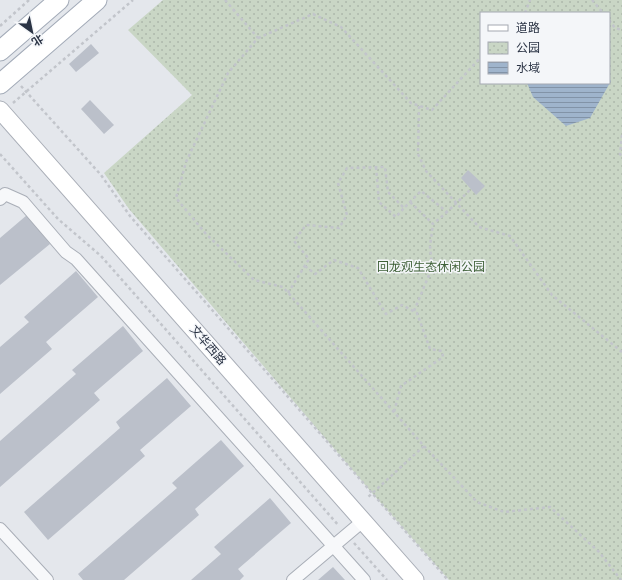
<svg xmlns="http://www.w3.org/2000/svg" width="622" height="580" viewBox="0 0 622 580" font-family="Rubik,'Noto Sans SC',sans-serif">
  <defs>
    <pattern id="park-dots" width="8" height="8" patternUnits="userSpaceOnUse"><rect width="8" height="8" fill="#c9d6c5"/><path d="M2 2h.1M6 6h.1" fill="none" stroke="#adb8ab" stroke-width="1.8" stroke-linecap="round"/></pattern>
    <pattern id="water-rules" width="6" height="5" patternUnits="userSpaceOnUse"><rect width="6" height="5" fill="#9fb4cc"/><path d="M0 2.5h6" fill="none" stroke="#8293a7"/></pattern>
  </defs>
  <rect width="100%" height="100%" fill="#e4e7ec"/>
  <!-- park -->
  <path fill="url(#park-dots)" fill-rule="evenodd" d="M163,0H622V580H449L372,493L129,209L104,173L192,95L128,30ZM481,13H609V83H481Z"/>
  <!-- water -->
  <path fill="url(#water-rules)" d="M609,79L611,81L590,118L566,126L533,97L527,83H609Z"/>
  <!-- building -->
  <path fill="#bbc0ca" d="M91,44L99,53L76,72L69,64Z
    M90,100L114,125L104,134L81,109Z
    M468,170L485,186L476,195L461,178Z
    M27,215L50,244L0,285V238Z
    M76,271L98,297L46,342L52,349L0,394V347L29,322L24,317Z
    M123,326L143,351L94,393L100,400L0,487V441L76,374L72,370Z
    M167,378L191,406L140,450L145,456L48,540L24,512L120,428L116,422Z
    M221,440L244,466L195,509L199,515L124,580H83L78,574L177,488L172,483Z
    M270,498L291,523L238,569L244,576L240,580H191L221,554L214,547Z
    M333,567L345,580H318Z"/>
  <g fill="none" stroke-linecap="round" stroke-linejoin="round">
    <defs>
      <path id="street" d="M0,199L5,194L23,202L66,252L76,259L364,580
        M0,529L47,580
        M293,580L363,521"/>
      <path id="secondary" d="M0,110L415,580"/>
      <path id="primary" d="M0,51L59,0
        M0,84L97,0"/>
    </defs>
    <!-- street casing -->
    <use href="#street" stroke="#a9aeb7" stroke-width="14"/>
    <!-- secondary casing -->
    <use href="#secondary" stroke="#a9aeb7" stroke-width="19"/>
    <!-- primary casing -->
    <use href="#primary" stroke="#a3abb8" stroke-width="21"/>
    <!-- path -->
    <path stroke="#c2c5cb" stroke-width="2.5" stroke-dasharray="3 3" stroke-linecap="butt" d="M225,0L258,38L228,73L186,162L176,198L206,234L254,280L283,287L424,446L367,498
      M592,0L603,13
      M525,13L530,0
      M609,20L615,28L622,30
      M0,26L29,0
      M258,38L313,14L341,27L411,103L432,110L481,57
      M21,86L101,175L130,216L448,580
      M13,103L133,0
      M419,106L418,154L426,171L479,227L510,236L552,295L622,352
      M622,135L620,154L622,157
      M0,154L58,219L101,256L339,526
      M376,167L379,202L396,217L404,208
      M410,202L433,224L447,212
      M305,266L315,274L334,260L358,268L386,314L402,305L417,313L430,349L442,351L443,357L401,386L394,412
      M288,293L309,259L294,241L306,225L339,228L347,215L338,183L347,168L385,167L388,192L404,208L421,191L447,212L471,189
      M414,311L432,268L430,246L433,224
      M424,446L477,502L504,512L550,507L599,552L621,580
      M354,543L387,580"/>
    <!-- street -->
    <use href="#street" stroke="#f7f8fa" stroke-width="12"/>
    <!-- secondary -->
    <use href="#secondary" stroke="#fff" stroke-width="17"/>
    <!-- primary -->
    <use href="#primary" stroke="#fff" stroke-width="19"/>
  </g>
  <g text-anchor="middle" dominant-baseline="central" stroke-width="3" stroke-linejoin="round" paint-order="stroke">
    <!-- park labels -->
    <g font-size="12" fill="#3f6138" stroke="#f4f6f9">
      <text x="431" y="267">回龙观生态休闲公园</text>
    </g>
    <!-- street labels -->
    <g font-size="12" fill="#2b3445" stroke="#f4f6f9">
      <text transform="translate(208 345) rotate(49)">文华西路</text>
    </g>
  </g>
  <!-- legend -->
  <rect x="480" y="12" width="130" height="72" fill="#f4f6f9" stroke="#a4a8b1"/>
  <rect x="488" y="25" width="20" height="6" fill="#ffffff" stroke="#a4a8b1"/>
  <text x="516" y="32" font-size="12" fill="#2b3445">道路</text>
  <rect x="488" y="42" width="20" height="12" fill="url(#park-dots)" stroke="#a4a8b1"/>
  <text x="516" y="52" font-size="12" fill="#2b3445">公园</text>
  <rect x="488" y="62" width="20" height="12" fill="url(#water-rules)" stroke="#a4a8b1"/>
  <text x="516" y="72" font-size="12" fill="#2b3445">水域</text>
  <!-- north arrow -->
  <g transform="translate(32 32) rotate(147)" stroke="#f4f6f9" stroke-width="3" paint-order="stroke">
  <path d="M0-3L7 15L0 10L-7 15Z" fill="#2b3445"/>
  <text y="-6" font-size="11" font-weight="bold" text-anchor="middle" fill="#2b3445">北</text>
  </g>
</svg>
